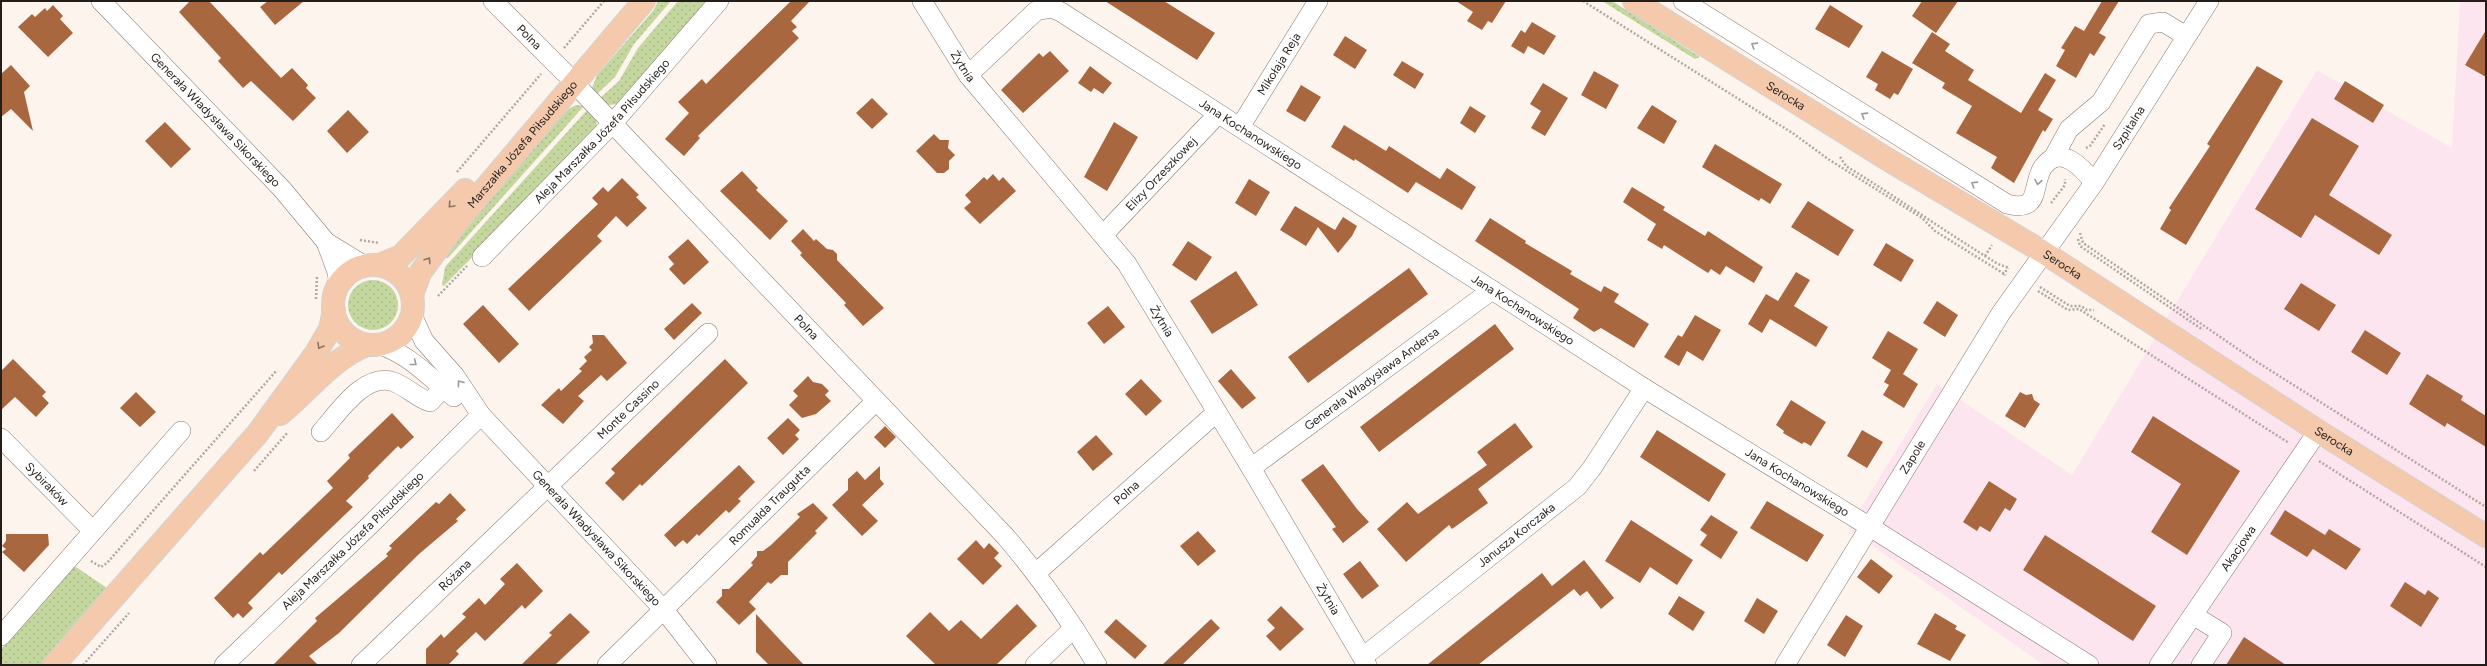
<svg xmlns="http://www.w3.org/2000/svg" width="2487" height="666" viewBox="0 0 2487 666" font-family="Figtree,sans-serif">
  <defs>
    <pattern id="grass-dots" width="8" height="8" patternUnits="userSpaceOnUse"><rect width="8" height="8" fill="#c4d79f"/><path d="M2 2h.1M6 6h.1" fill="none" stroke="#a8b888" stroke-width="1.8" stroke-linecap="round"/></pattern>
  </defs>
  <rect width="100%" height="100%" fill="#fef4ee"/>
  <!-- commercial -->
  <path fill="#fde5f0" d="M2460,1H2486V665H2044L1848,529L1937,384L2072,475L2317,70L2452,148Z"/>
  <!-- grass -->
  <path fill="url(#grass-dots)" d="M658,1H671L634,44L615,77L596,95L592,88L597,75L653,11Z
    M678,1H710L619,104L608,105L599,99L619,81L638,48Z
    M1602,1H1612L1700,57L1695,59Z
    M576,105L584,106L448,258H444L496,181L530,153L568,109Z
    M588,109L596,116L597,129L444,286L442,285L445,267Z
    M348 305a25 25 0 1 1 50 0a25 25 0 1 1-50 0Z
    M73,565L107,588L43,665H1V649Z"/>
  <!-- building -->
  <path fill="#a96740" d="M190,1H209L281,78L292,68L308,85L306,88L316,98L293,121L251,81L243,88L218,61L221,58L179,12Z
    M268,1H304L275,25L260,7Z
    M791,1H810L791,21L797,27L792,31L799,38L698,136L700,138L684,156L665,139L689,113L678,102L702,79L706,84Z
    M1105,1H1164L1215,33L1197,60Z
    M1456,1H1506L1492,23L1488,21L1482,30L1467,21L1473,12Z
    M1922,1H1958L1936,33L1912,16Z
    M2102,1H2119L2099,33L2106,37L2094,56L2090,53L2076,78L2056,66L2065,50L2061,48L2075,26L2084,31Z
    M53,5L63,16L60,19L73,33L48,57L18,27L32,14L35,17L45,8L47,11Z
    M1830,5L1863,26L1849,48L1815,29Z
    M1532,22L1556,36L1544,55L1528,46L1524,54L1511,46L1521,30L1525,33Z
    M2486,30V77L2465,65Z
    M1932,32L1950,44L1945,51L1974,70L1968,80L2021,113L2045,73L2056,80L2038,110L2053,119L2045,132L2043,130L2014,183L1991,168L1997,157L1956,133L1972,106L1942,88L1945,83L1912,63Z
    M1345,36L1367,50L1355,69L1333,55Z
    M1050,51L1069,71L1023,113L1001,90L1039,53L1043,57Z
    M1882,51L1913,69L1898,95L1894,93L1890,99L1875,90L1878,84L1866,77Z
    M1402,61L1424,74L1415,89L1393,75Z
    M11,65L30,86L24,92L33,131L11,109L1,117V74Z
    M1090,66L1112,83L1103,94L1094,88L1091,92L1078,83Z
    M2257,66L2283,81L2186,245L2160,229L2171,210L2169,208L2210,146L2207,144Z
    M1594,71L1619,85L1606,109L1581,95Z
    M2345,81L2384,105L2373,123L2334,99Z
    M1543,83L1568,98L1545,136L1531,128L1541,111L1530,104Z
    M1301,85L1321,97L1305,122L1286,111Z
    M872,98L888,114L872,129L856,113Z
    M1652,105L1677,121L1664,144L1637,128Z
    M1470,106L1486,116L1475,133L1460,123Z
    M348,110L369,132L347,153L327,131Z
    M2312,118L2359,146L2329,195L2392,235L2379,255L2315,215L2301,238L2255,209Z
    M165,122L191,149L171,168L145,141Z
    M1114,122L1138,137L1107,191L1084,177Z
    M1344,125L1386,151L1389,146L1440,179L1447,168L1476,187L1462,210L1416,182L1408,193L1355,159L1354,161L1331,147Z
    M934,134L940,140H949L948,148L955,155L949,161V169L944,173H937L916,151Z
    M1715,144L1782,184L1770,204L1761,198L1759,201L1702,167Z
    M742,171L758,188L756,190L788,221L770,240L720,191Z
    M993,174L999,181L1003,177L1016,191L980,224L964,208L971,202L965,195L984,177L987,180Z
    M622,178L639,195L636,197L647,208L627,227L616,216L597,236L602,241L529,311L508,289L598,204L592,198L603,187L608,192Z
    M1249,179L1270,192L1256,216L1235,203Z
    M1632,187L1665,207L1663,210L1705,236L1708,231L1763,267L1754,283L1726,266L1720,275L1711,269L1708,273L1664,245L1662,249L1647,240L1656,224L1623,202Z
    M1808,201L1854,230L1838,256L1791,227Z
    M1295,206L1335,230L1343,217L1357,226L1352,236L1338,253L1318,227L1306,246L1280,230Z
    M1490,218L1526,241L1525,243L1572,271L1570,274L1601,292L1604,286L1619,294L1614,302L1649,324L1634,348L1601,328L1594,332L1573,318L1579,309L1475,241Z
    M803,229L814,241L816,239L827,249L833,250L837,254V260L884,308L863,326L844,305L846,303L800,255L802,253L791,241Z
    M688,239L709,262L684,285L669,269L674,264L668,257Z
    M1188,241L1212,257L1196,281L1172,265Z
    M1886,243L1914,260L1901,282L1873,265Z
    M1409,268L1428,294L1308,383L1288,357Z
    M1236,271L1258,305L1212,334L1190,301Z
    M1796,272L1810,280L1794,306L1828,327L1816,347L1770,319L1762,333L1748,324L1766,294L1778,301Z
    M2301,283L2336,305L2319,331L2284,309Z
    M1937,301L1958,315L1945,337L1923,323Z
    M692,303L702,313L674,340L664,329Z
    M483,305L519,344L499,363L463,324Z
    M1108,306L1125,327L1104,344L1087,323Z
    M1695,315L1721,330L1703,361L1687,351L1679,366L1664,357L1678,335L1682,337Z
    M1495,324L1514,349L1379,452L1360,427Z
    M2365,330L2401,353L2387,375L2351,352Z
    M1888,331L1918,349L1903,374L1918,384L1904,408L1883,395L1889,385L1884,382L1891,370L1872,358Z
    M592,335H604L627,363L607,381L601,375L578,396L584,401L563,424L541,405L559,388L561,391L582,371L579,369L587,361L584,357L592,350L589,347L593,343Z
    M13,359L46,392L42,396L49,403L36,417L15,397L1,410V371Z
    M725,359L748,383L642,486L640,484L623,501L605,483L615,473L611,469Z
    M1231,369L1256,398L1242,409L1218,381Z
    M2427,374L2463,396L2461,400L2486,416V447L2447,423L2445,427L2409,404Z
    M808,376L813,382L822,384L829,391L825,395L831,401L816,414L802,418L789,405L798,396L793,391Z
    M1141,379L1162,401L1146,416L1125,394Z
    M136,392L156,412L140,427L120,408Z
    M2020,392L2026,395L2032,394L2034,400L2040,404L2025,428L2005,416Z
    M1791,400L1826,422L1811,446L1804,442L1802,444L1783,433L1784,431L1776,425Z
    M392,413L414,437L401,449L398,446L368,476L369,478L346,501L353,507L282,575L279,572L248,603L253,608L243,618L238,613L233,618L214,598L260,552L263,555L333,488L327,481L350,458L348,455Z
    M2153,416L2240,471L2187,555L2151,532L2181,484L2131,452Z
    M788,418L800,430L795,435L799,439L783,455L767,438Z
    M1515,423L1533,447L1478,489L1488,503L1452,529L1449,525L1406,562L1377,529L1407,502L1418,514L1487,465L1477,452Z
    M885,426L896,437L885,448L874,437Z
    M1657,430L1726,474L1709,502L1640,457Z
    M1862,430L1883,442L1867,468L1847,456Z
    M1096,435L1113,454L1093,471L1077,452Z
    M1323,464L1357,509L1369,522L1343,543L1332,529L1336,527L1301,480Z
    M739,465L755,482L738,499L741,501L729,513L726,510L699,536L697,534L687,544L683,540L675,547L664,535Z
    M880,466V479L884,484L862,505L878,521L862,536L832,505L848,490V479L857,471L865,480Z
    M1989,481L2017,499L2010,511L2005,508L1990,532L1980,526L1977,531L1963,522Z
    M450,493L466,510L456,519L458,521L419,554L339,633L309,656L318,665H273L317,621L315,618L388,556L386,554L392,548L389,546L436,502L439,504Z
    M1767,501L1824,535L1807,562L1750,528Z
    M813,503L828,518L815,531L817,533L788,562V575H781L771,584L768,582L749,602L756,609L739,625L716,602L722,596V589H729L753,565L751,563L757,556V551H763L771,545L800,517L797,514Z
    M2285,510L2325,535L2329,529L2361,549L2346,570L2313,549L2307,557L2270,534Z
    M1711,515L1738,532L1721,559L1700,545L1707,535L1700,530Z
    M1631,520L1693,560L1677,585L1650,567L1640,583L1605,561Z
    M1198,531L1216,551L1198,566L1180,546Z
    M6,534H48L49,545L24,572L2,552L6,549L2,546L6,541Z
    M2045,535L2156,606L2133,641L2023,570Z
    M976,540L984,549L989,543L999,553L994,558L1002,566L983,585L957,559Z
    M1871,559L1893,576L1879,594L1857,577Z
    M1584,560L1614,598L1601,609L1587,591L1580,596L1574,589L1478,665H1427L1542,573L1552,586Z
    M1360,561L1379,586L1362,599L1343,574Z
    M517,563L543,591L525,609L522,605L485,641L476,632L456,651L459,654L448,665H426V649L441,634L444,638L466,617L462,614L479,598L485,605L505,584L500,579Z
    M2405,582L2425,595L2428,590L2439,598L2421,627L2390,606Z
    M1679,596L1705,612L1693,631L1668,614Z
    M1757,598L1778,611L1764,634L1744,621Z
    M1017,604L1037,626L996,665H936L906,636L930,612L949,631L961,620L981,639Z
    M1281,606L1304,629L1280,651L1266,636L1275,628L1267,620Z
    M570,613L590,632L555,665H521L552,635L549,633Z
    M1935,613L1957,626L1955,629L1966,635L1950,661L1917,644Z
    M756,614L782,642L804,665H769L756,652Z
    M1846,615L1863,626L1845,657L1827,645Z
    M1116,619L1147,646L1135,659L1104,632Z
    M1211,619L1220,628L1182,665H1162Z
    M2244,637L2286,665H2226Z"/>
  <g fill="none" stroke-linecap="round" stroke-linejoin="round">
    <defs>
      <g id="minor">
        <path id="s1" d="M101,1L282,189L326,242L365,266"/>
        <path id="s2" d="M493,1L565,73"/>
        <path id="s3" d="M922,1L968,75L1127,264L1251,468L1367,665"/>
        <path d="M1683,1L2007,204C2042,213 2031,185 2043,167C2060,143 2083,168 2094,183"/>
        <path id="s4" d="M968,75L1036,11L1052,8L1061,12L1644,388L1870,527L2089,665"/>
        <path id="s5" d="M574,83L1006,537C1040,577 1070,620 1097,665"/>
        <path id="s6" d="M1240,127L1318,1"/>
        <path d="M2053,158L2069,129L2101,102L2149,24L2163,22L2186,36"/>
        <path id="s7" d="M1104,234L1218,114"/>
        <path d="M326,242L337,272L339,285"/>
        <path id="s8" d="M482,257L613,123L719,1"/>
        <path id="s9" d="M412,315L424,341L455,376L481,415L664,610L707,665"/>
        <path d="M380,345C410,355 429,377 454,397"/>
        <path d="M321,432C338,413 365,371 394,382C407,387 417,398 430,402L443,388"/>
        <path id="s10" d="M1,438L93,531"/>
        <path id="s11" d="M1251,468L1492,290"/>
        <path id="s12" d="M1036,573L1217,412"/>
        <path d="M2193,615L2222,633L2201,665"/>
        <path d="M1,636L181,431"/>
        <path id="s13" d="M1363,657L1577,487L1592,468L1644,388"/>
        <path id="s14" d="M224,665L371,524L481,415"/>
        <path id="s15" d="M361,665L708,333"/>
        <path id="s16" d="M607,665L876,401"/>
        <path d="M1035,665L1074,628"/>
        <path id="s17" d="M1785,665L2001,313L2094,183L2209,1"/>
        <path id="s18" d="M2159,665L2318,431"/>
      </g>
      <g id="major">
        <path id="s19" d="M1634,1L1887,159L2043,252L2318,431L2486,536"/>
        <path d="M379,265L401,256L465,190"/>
        <circle cx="373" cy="305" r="40"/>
        <path id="s20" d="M412,295L420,273L460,218L644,1"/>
        <path d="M280,414C309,391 332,358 367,345"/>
        <path d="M54,665L258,433L316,353L330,329L334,310"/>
      </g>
    </defs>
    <!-- minor casing -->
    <use href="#minor" stroke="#897a71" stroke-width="20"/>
    <!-- major casing -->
    <use href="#major" stroke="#d3d2d1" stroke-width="24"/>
    <!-- path -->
    <path stroke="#b1a8a3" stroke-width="2.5" stroke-dasharray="2 2" stroke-linecap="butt" d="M1583,1L1794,134L1828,159L1922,218L1935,231L2006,275
      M564,48L604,1
      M2086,148L2090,146L2105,124
      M1840,157L1846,166C1898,198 1947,233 1998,264L2009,268
      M457,172L541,74
      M2051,203L2065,185V179
      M2080,233L2083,243L2254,360L2486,507
      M2078,239L2080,246L2203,330
      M360,240L379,243
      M1985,256L1992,245
      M2003,275L2008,268
      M2040,287L2070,306H2081L2087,310H2094
      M2038,291L2068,310L2079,309L2289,443
      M438,296L467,266
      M316,299L317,276
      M2319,461L2486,567
      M254,471L288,432
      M91,561L101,567L107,563L277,370
      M83,665L129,613"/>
    <!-- minor -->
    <use href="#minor" stroke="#fff" stroke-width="19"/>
    <!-- major -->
    <use href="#major" stroke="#f5caac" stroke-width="22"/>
  </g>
  <!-- one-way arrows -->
  <defs><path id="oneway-chevron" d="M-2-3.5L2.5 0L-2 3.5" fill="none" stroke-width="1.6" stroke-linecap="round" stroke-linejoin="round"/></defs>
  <g stroke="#9c9a98">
    <use href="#oneway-chevron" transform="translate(1754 45) rotate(-148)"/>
    <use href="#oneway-chevron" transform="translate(1864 115) rotate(-148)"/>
    <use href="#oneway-chevron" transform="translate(2038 182) rotate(99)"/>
    <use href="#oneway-chevron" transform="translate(1974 184) rotate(-148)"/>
    <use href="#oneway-chevron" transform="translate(414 363) rotate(38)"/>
    <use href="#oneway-chevron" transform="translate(460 383) rotate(-127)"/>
  </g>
  <g stroke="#8c7463">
    <use href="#oneway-chevron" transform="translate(451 205) rotate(133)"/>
    <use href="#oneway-chevron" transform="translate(428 260) rotate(-56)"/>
    <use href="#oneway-chevron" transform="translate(320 346) rotate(120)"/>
  </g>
  <g text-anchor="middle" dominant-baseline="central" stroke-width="4" stroke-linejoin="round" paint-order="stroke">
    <!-- street labels -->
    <g font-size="12" fill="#241e1a" stroke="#fff">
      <text stroke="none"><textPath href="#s2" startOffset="51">Polna</textPath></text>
      <text stroke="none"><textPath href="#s6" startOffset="74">Mikołaja Reja</textPath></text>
      <text stroke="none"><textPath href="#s3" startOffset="77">Żytnia</textPath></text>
      <text stroke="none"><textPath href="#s19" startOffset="179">Serocka</textPath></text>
      <text stroke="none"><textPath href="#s1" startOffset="165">Generała Władysława Sikorskiego</textPath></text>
      <text stroke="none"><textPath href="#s17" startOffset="638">Szpitalna</textPath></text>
      <text stroke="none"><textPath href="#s8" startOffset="174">Aleja Marszałka Józefa Piłsudskiego</textPath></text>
      <text stroke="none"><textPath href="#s4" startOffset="345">Jana Kochanowskiego</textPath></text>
      <text stroke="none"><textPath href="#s20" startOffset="188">Marszałka Józefa Piłsudskiego</textPath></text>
      <text stroke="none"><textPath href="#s7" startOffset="83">Elizy Orzeszkowej</textPath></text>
      <text stroke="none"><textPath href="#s19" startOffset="503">Serocka</textPath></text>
      <text stroke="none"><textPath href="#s4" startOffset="669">Jana Kochanowskiego</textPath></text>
      <text stroke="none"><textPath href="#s3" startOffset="401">Żytnia</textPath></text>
      <text stroke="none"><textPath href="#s5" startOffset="337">Polna</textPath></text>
      <text stroke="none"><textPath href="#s11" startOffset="150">Generała Władysława Andersa</textPath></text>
      <text stroke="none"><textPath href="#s15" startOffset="370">Monte Cassino</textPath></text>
      <text stroke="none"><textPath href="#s19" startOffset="827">Serocka</textPath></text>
      <text stroke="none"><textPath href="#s17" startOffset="244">Zapole</textPath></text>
      <text stroke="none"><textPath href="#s4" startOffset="993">Jana Kochanowskiego</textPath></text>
      <text stroke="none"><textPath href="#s10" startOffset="65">Sybiraków</textPath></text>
      <text stroke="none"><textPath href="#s12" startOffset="121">Polna</textPath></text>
      <text stroke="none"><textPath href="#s16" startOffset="228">Romualda Traugutta</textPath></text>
      <text stroke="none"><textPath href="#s13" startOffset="196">Janusza Korczaka</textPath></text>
      <text stroke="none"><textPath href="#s9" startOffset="291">Generała Władysława Sikorskiego</textPath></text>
      <text stroke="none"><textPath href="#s14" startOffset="179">Aleja Marszałka Józefa Piłsudskiego</textPath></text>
      <text stroke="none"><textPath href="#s18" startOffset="141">Akacjowa</textPath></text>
      <text stroke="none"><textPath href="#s15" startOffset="130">Różana</textPath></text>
      <text stroke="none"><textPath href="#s3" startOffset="725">Żytnia</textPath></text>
    </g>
  </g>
  <!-- border -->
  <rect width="2487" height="666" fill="none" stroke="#241e1a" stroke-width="4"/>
</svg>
